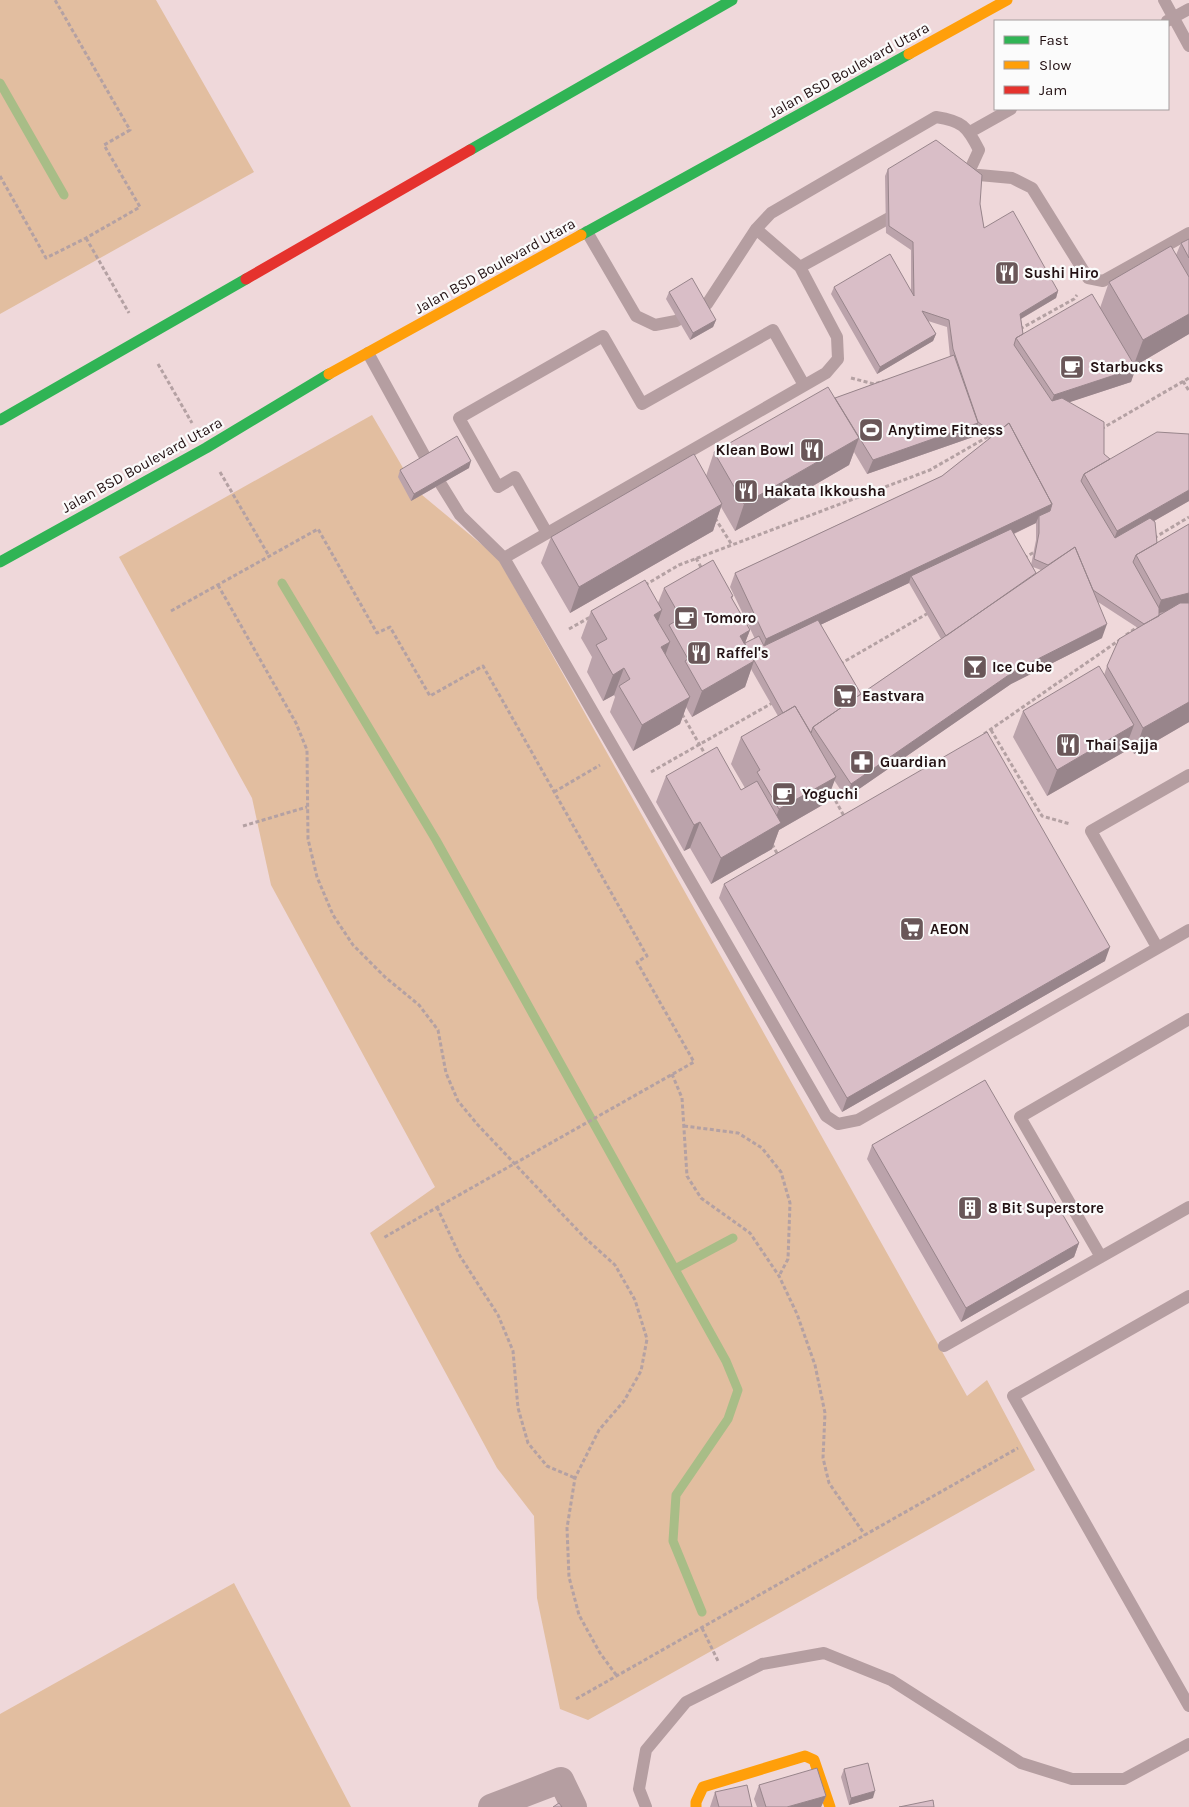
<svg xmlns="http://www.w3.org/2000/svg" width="1189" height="1807" viewBox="0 0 1189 1807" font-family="Karla,sans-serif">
  <rect width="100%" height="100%" fill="#efd8da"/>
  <!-- green -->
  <path fill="#e2bea0" d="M0,0H156L254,172L0,314Z
    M372,415L416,490L498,558L967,1396L987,1380L1035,1470L588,1720L560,1709L537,1598L534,1516L497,1468L370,1233L435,1187L271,885L252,798L119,557Z
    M234,1583L351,1807H0V1714Z"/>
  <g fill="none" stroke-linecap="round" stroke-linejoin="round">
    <!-- stream -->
    <path stroke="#a8bd87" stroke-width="9" d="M0,83L64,195
      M282,583L436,840L726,1361L738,1390L728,1419L676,1495L673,1541L702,1612
      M675,1269L733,1238"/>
    <!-- path -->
    <path stroke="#b4a1a3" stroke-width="3" stroke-dasharray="4 2.5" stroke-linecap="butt" d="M0,176L46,258L86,238L140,207L104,145L130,130L55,0
      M86,238L129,313
      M1020,329L1074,299L1077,295
      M158,364L192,423
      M851,378L874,384L884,381
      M1183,381L1189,391
      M1101,429L1189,378
      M220,472L269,556
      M715,518L732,545
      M1154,538L1189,517
      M696,558L702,569
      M1024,558L1036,551
      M218,585L296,723L307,750L308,839L317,877L333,915L353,945L385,977L419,1005L438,1030L446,1073L458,1101L477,1124L584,1237L615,1265L635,1300L647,1339L641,1371L624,1401L599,1430L575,1478L567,1528L569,1577L579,1615L600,1653L617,1676
      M645,585L679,565L930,470L989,436
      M171,611L318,529L377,633L390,627L430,696L483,666L647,956L637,962L694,1062L383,1238
      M569,629L592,616
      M1126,635L1139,626
      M840,664L930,612
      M682,714L706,756
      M991,730L1042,816L1070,824
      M984,734L1121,639
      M651,772L774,702
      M829,789L844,816
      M554,792L600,765
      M243,826L307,807
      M772,844L778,855
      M672,1074L682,1098L687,1176L701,1198L750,1233L779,1276L797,1314L815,1365L825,1413L823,1458L829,1483L865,1535
      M684,1126L738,1133L762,1148L781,1172L790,1203L788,1259L779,1276
      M437,1207L460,1256L498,1315L513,1351L518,1408L528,1443L547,1466L575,1478
      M702,1628L718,1661
      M576,1699L1018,1448"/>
    <!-- lane -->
    <path stroke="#b59ea1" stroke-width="12" d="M1164,0L1189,46
      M1167,21L1189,9
      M970,132L1011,109
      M968,174L1012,178L1032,188L1088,278L1103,281L1189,233
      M587,232L636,316L655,325L676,321L707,304L756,229L771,213L936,117C962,121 967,126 979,150L968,174L962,178
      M800,267L900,212
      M368,353L434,473L460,515L504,558L826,1116L838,1124L858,1120L1189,930
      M547,533L515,477L498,487L459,418L603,336L642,404L773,330L804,385
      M504,558L826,373L838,359L837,337L800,267L756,229
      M1157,947L1091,831L1189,775
      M1101,1257L1020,1117L1189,1019
      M1189,1296L1013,1396L1189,1706
      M944,1346L1189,1207
      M646,1807L639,1789L646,1750L686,1702L762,1664L824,1653L891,1680L1021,1763L1072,1779H1124L1189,1744"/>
    <!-- street -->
    <path stroke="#b59ea1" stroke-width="26" d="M491,1807L561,1780L574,1807"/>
    <!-- fast -->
    <path stroke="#30b455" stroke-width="11" d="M470,150L732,0
      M581,235L909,54
      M0,420L246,279
      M0,562L206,448L329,374"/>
    <!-- slow -->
    <path stroke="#ff9f0a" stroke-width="11" d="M909,54L1007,0
      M329,374L581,235
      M696,1807V1802L703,1787L805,1756L814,1760L830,1807"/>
    <!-- jam -->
    <path stroke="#e5322d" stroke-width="11" d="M246,279L470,150"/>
  </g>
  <!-- wall -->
  <path fill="#bba3ab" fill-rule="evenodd" d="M888,169L980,204L984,228L1058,291L1056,298L1021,319L1023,334L1100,308L1109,282L1176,255L1181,243L1189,239V334L1135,366L1131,382L1069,402L1104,454L1110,459L1189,501L1154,521L1157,543L1189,524V722L1134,754L1127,743L1124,752L1047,796L1013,737L1023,711L1104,675L1107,666L1138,628L1098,602L1102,638L1011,684L846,798L834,780L826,803L779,830L772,849L711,884L690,848L684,851L656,802L666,776L741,790L745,788L731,764L741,737L778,716L751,669L745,687L692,717L686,707L680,724L633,751L610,712L615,697L614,695L603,701L587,672L592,657L581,638L591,611L658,603L664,588L733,596L732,599L750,630L745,643L755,639L730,587L735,573L942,476L989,439L976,429L973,437L867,474L854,452L849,465L735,531L721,507L713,531L570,613L541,563L551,537L706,476L714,452L835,398L950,357L947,327L928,321L936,334L933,341L877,374L831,294L834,287L911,291V250L886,233L885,176ZM1036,523V540L1031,565L1014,534ZM1033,567L1041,570L1036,573ZM909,583L941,639L861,694L820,625ZM658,621L665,634V635L658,622Z
    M669,292L716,320L713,327L690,340L666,299Z
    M469,468L411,501L398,477L400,470Z
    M724,884L1105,961L842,1112L719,898Z
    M872,1145L1079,1243L1074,1257L961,1322L867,1159Z
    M844,1769L873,1798L849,1805L841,1777Z
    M759,1785L826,1796L821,1807H829H757L754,1799Z
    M715,1792L752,1807H710Z"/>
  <!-- shaded-wall -->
  <path fill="#98858b" d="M1058,291L1056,298L1017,321L1020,314Z
    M1189,314V334L1133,367L1143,340Z
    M716,320L713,327L690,340L693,333Z
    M936,334L933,341L877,374L880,367Z
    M1136,368L1131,382L1049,409L1054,395Z
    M978,423L973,437L867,474L873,460Z
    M859,438L849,465L735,531L744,504Z
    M471,461L469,468L411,501L414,494Z
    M1189,490V501L1112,545L1117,531Z
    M722,504L713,531L570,613L579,587Z
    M1052,504L1047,518L1039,516L1036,523L914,581L911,576L909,583L761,653L766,639Z
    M1189,593V605L1156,614L1161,600Z
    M662,610L653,636L654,615Z
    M1107,624L1102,638L1011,684L846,798L851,784L1016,670Z
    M750,630L740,656V636Z
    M670,642L660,669L661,647Z
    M754,661L745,687L692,717L702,691Z
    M624,668L614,695L603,701L613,675Z
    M690,697L680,724L633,751L642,725Z
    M1189,702V722L1134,754L1143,728Z
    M1134,725L1124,752L1047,796L1057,770Z
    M836,777L826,803L779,830L772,849L711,884L721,858L772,828L779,809Z
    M700,822L690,848L684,851L694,825Z
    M1110,947L1105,961L842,1112L847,1098Z
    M1079,1243L1074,1257L961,1322L966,1308Z
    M875,1791L873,1798L849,1805L851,1798Z
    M826,1796L821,1807H787Z"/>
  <!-- building -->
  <path fill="#d9bec7" stroke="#98858b" d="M936,140L982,175L980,204L984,228L1013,211L1058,291L1020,314L1023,334L1016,338L1014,345L1052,401L1062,398L1104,422V454L1110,459L1084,474L1081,481L1115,538L1150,518L1155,522L1157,543L1136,555L1133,562L1159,608V616L1144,624L1093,590L1075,547L1048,565L1034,559L1039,533V516L1050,511L1052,504L1009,423L995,434L978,422L953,349L949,320L922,311L936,334L880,367L834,287L890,254L914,296L913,242L889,226L888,169Z
    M1189,239V258L1181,243Z
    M1171,246L1189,277V314L1143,340L1109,282Z
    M692,278L716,320L693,333L669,292Z
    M1092,294L1136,368L1054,395L1016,338Z
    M954,355L978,423L873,460L835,398Z
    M828,387L859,438L744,504L714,452Z
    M1009,423L1052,504L766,639L735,573L942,476Z
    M1157,432L1189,434V490L1117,531L1084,474Z
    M457,436L471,461L414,494L400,470Z
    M694,454L722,504L579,587L551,537Z
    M1189,524V593L1161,600L1136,555Z
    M1011,529L1036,573L946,636L911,576Z
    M1075,547L1107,624L1016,670L851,784L813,727Z
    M713,560L733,596L731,597L750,630L740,636L754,661L702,691L685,661L688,659L669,625L681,618L664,588Z
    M645,580L662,610L654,615L670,642L661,647L690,697L642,725L619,686L630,679L624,668L613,675L596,645L607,639L591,611Z
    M1180,603H1189V702L1143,728L1107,666L1119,639Z
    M818,620L861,694L813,727L811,733L795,706L783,713L745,644V643L759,636L764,646Z
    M1099,666L1134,725L1057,770L1023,711Z
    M795,706L836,777L779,809L757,772L760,770L741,737Z
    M987,732L1110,947L847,1098L724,884Z
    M717,747L741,790L757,781L781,823L721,858L700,822L694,825L666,776Z
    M985,1080L1079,1243L966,1308L872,1145Z
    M868,1763L875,1791L851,1798L844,1769Z
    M817,1768L826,1796L787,1807H766L759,1785Z
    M747,1785L752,1807H719L715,1792Z
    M933,1800L934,1807H899Z
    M559,1803L562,1807H553Z"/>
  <!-- icons -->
  <defs>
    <symbol id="restaurant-square" viewBox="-11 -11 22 22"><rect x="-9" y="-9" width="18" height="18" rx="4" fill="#6a5759" stroke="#fbfbfb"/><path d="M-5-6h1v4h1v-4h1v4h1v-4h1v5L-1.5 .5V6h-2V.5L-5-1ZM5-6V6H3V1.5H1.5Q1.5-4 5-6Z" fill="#fff"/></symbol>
    <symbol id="cafe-square" viewBox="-11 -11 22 22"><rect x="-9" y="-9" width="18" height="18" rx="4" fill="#6a5759" stroke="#fbfbfb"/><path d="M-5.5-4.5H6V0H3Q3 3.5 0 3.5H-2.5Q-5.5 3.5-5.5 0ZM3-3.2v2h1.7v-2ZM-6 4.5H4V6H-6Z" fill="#fff"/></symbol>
    <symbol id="stadium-square" viewBox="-11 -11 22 22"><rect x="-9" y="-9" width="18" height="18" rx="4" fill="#6a5759" stroke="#fbfbfb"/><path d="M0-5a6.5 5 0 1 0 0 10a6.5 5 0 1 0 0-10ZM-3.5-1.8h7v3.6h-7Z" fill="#fff"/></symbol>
    <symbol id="bar-square" viewBox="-11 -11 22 22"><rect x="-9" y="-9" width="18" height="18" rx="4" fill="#6a5759" stroke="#fbfbfb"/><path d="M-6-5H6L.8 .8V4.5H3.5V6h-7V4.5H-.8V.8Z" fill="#fff"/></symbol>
    <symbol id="supermarket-square" viewBox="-11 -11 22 22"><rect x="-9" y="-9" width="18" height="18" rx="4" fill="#6a5759" stroke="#fbfbfb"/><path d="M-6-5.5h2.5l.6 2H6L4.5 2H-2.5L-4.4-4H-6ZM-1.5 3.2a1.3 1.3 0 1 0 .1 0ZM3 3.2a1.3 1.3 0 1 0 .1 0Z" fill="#fff"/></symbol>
    <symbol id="pharmacy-square" viewBox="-11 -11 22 22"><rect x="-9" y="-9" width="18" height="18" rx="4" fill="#6a5759" stroke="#fbfbfb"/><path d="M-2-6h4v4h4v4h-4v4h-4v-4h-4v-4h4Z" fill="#fff"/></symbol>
    <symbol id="building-square" viewBox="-11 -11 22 22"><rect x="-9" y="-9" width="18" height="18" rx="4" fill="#6a5759" stroke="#fbfbfb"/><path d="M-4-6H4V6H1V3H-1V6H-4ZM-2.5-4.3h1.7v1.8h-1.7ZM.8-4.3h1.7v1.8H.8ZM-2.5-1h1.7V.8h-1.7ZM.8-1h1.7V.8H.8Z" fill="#fff"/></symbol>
  </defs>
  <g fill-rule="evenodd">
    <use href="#restaurant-square" x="993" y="259" width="28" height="28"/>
    <use href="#cafe-square" x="1058" y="353" width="28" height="28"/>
    <use href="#stadium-square" x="857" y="416" width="28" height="28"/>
    <use href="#restaurant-square" x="798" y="436" width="28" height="28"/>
    <use href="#restaurant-square" x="732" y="477" width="28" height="28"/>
    <use href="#cafe-square" x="672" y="604" width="28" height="28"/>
    <use href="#restaurant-square" x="685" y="639" width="28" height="28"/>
    <use href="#bar-square" x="961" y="653" width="28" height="28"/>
    <use href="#supermarket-square" x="831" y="682" width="28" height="28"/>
    <use href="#restaurant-square" x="1054" y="731" width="28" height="28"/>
    <use href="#pharmacy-square" x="848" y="748" width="28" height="28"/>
    <use href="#cafe-square" x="770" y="780" width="28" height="28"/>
    <use href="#supermarket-square" x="898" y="915" width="28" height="28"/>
    <use href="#building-square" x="956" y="1194" width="28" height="28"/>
  </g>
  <g text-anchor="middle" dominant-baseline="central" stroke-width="4.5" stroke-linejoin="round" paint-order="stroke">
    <!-- street labels -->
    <g font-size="15" fill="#231113" stroke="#fbfbfb">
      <text transform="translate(849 70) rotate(-29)">Jalan BSD Boulevard Utara</text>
      <text transform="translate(495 266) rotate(-29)">Jalan BSD Boulevard Utara</text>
      <text transform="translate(142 465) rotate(-29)">Jalan BSD Boulevard Utara</text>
    </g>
    <!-- poi labels -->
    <g font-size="15" font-weight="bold" fill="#231113" stroke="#fbfbfb" text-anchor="start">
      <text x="1024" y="273">Sushi Hiro</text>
      <text x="1090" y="367">Starbucks</text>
      <text x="888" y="430">Anytime Fitness</text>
      <text x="794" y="450" text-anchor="end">Klean Bowl</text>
      <text x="764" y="491">Hakata Ikkousha</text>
      <text x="704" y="618">Tomoro</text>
      <text x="716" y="653">Raffel's</text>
      <text x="992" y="667">Ice Cube</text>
      <text x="862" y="696">Eastvara</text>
      <text x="1086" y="745">Thai Sajja</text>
      <text x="880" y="762">Guardian</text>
      <text x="802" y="794">Yoguchi</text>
      <text x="930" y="929">AEON</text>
      <text x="988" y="1208">8 Bit Superstore</text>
    </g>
  </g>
  <!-- legend -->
  <rect x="994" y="20" width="175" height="90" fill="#fbfbfb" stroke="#a59d9e"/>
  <rect x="1004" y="36" width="25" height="8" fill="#30b455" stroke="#a59d9e"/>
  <text x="1039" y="45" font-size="15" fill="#231113">Fast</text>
  <rect x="1004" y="61" width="25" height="8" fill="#ff9f0a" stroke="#a59d9e"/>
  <text x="1039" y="70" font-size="15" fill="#231113">Slow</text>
  <rect x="1004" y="86" width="25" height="8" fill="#e5322d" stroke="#a59d9e"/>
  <text x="1039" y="95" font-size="15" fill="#231113">Jam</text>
</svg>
